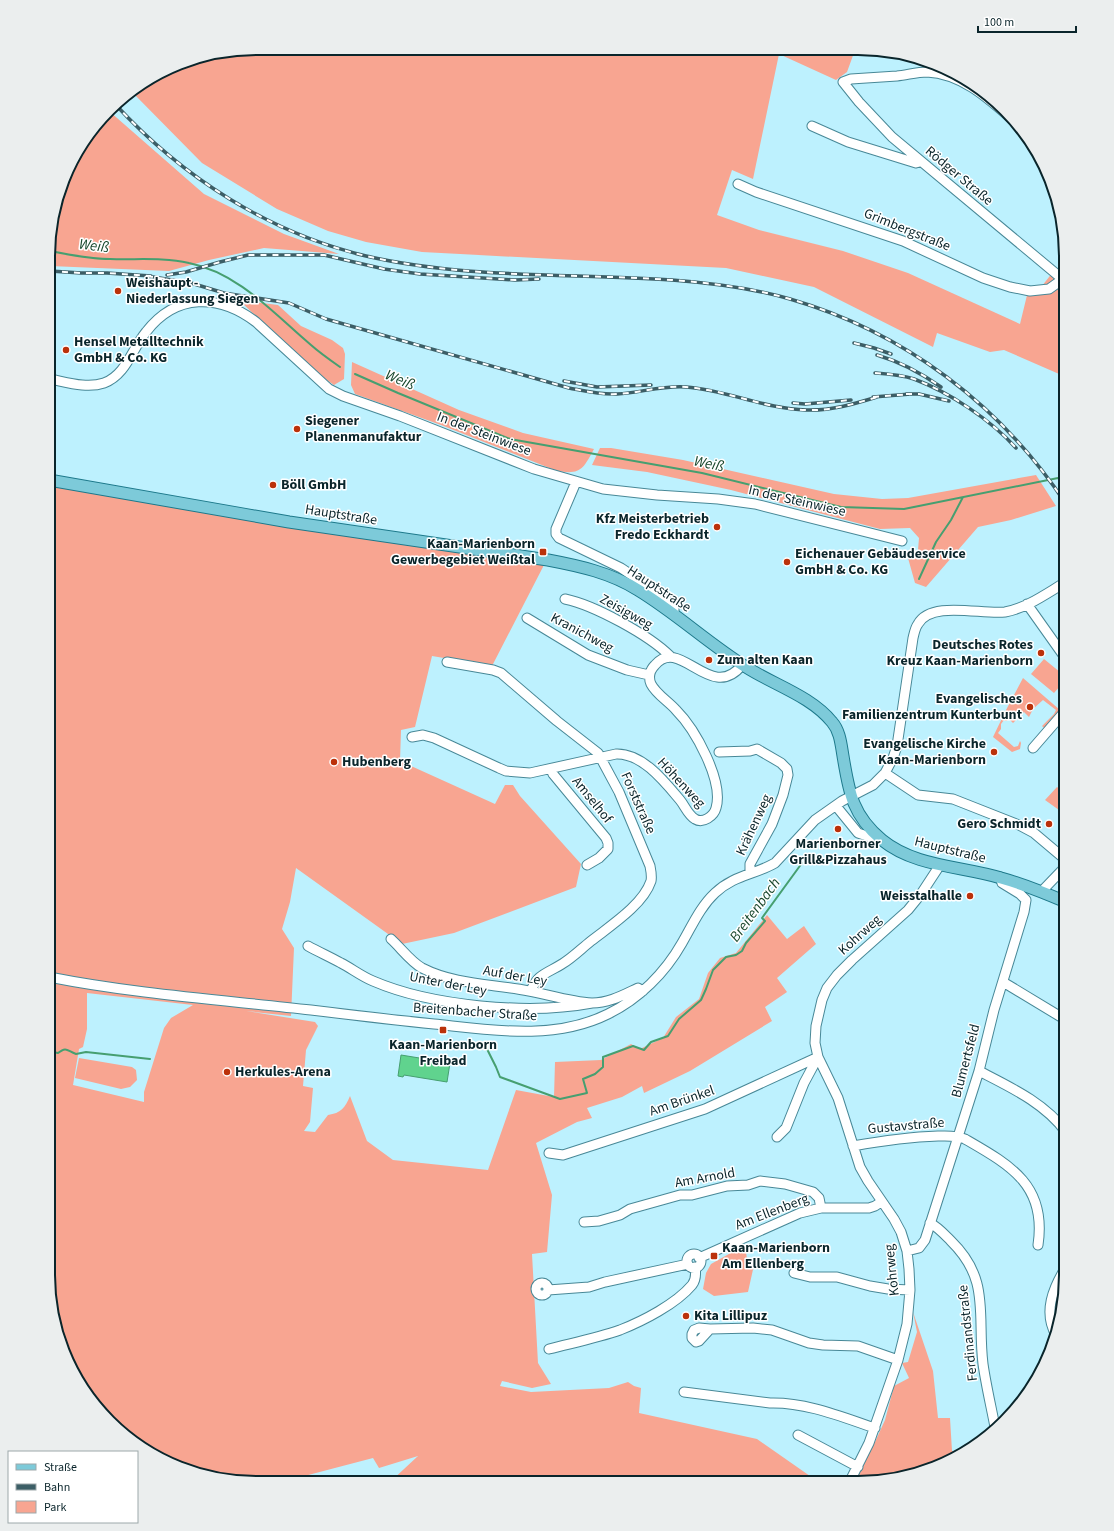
<svg xmlns="http://www.w3.org/2000/svg" width="1114" height="1531" viewBox="0 0 1114 1531" font-family="'Source Sans 3',sans-serif">
  <rect width="100%" height="100%" fill="#bdf1fe"/>
  <!-- green -->
  <path fill="#f8a591" fill-rule="evenodd" d="M256,48L855,50L847,72L836,80L779,54L753,179L732,170L717,215L759,230L843,251L908,273L1020,324L1029,287L1042,286L1056,268L1066,276V377L1004,350L990,352L937,333L933,347L814,287L726,268L422,252L366,242L328,231L277,209L202,163L132,92L189,59Z
    M109,111L204,194L284,234L339,254L264,248L209,260L169,271L50,266V228L76,152Z
    M239,300L278,305L301,326L332,340L343,348L345,354L344,379L334,385L312,370Z
    M352,362L459,410L523,433L594,449C583,469 581,475 557,471L441,425L355,394L351,385Z
    M600,448H611L683,460L834,494L882,499L908,498L1036,475L1056,506L1011,520L978,527L926,587L915,583L908,558L918,550L919,538L910,528L880,529L731,490L647,472L592,465Z
    M49,485L544,565L492,666L432,656L415,727L401,730L400,761L495,804L505,785H513L520,796L581,864L576,887L454,933L402,944L296,868L290,902L282,929L294,948L291,1016L246,1011L315,1022L318,1026L306,1050L303,1086L313,1088L310,1122L304,1131L315,1132L328,1115C341,1113 345,1108 350,1096L367,1141L393,1160L488,1170L516,1090L554,1097L555,1062L601,1060L631,1044L640,1049L663,1038L676,1017L699,999L708,973L720,958L736,953L767,915L787,939L804,926L816,944L777,978L787,992L765,1007L772,1021L690,1071L644,1093L642,1086L622,1097L587,1108L592,1118L577,1122L536,1143L552,1195L547,1252L532,1254L538,1363L551,1384L532,1388L502,1381L500,1386L531,1392L609,1388L628,1382L634,1386L641,1388L639,1413L757,1439L820,1483L390,1482L418,1456L379,1468L373,1458L293,1479L292,1481H229L176,1467L129,1440L99,1412L69,1367L52,1316L48,1275ZM87,993L193,1005L171,1018L164,1028L144,1092V1102L73,1085L79,1049L83,1047L87,1029Z
    M1044,659L1066,677V679L1054,693L1031,674Z
    M1023,678L1060,710L1044,728L1042,726L1054,714L1056,710L1043,700L1033,709L1029,717L1024,712L1013,723L1009,719L1006,721L1004,720L1001,724V729L998,733L1014,747L1018,746L1020,741L1021,743L1020,749L1012,752L993,737L1006,710Z
    M1057,787L1066,794V815L1045,800Z
    M79,1058L132,1067L136,1070L137,1080L130,1087L121,1089L75,1078Z
    M745,1245L748,1266L754,1265L748,1292L714,1296L703,1289L706,1273L711,1264Z
    M913,1312L933,1371L938,1418H950L952,1451L964,1452L950,1462L912,1476L853,1483L873,1442H875L885,1420L894,1386L909,1378L902,1363L908,1362L917,1332Z"/>
  <!-- water -->
  <path fill="#60d38e" stroke="#469f70" d="M401,1055L450,1063L447,1082L404,1075L403,1077L398,1076Z"/>
  <g fill="none" stroke-linecap="round" stroke-linejoin="round">
    <!-- stream -->
    <path stroke="#469f70" stroke-width="2" d="M50,251C70,255 90,259 110,259C136,260 163,257 189,263C239,273 274,314 311,345C320,353 330,360 340,367
      M355,374L398,393L510,439L702,473L841,507L904,509L1058,478L1066,481
      M919,579L936,542L951,520L963,497
      M486,1047L496,1067L500,1077L560,1099L587,1093L583,1079L595,1074L603,1067V1057L633,1046L644,1050L651,1042L668,1036L679,1019L701,1000L706,989L713,970L726,957L736,955L742,951L746,943L765,921L762,918L802,863
      M48,1051L58,1053C67,1046 67,1051 76,1054L86,1052L150,1059"/>
    <defs>
      <path id="minor" d="M812,126L848,142L916,163L920,162
        M1021,127C994,104 966,74 927,72C917,72 907,75 897,76C881,77 866,78 851,79L843,82L859,102L892,137L1066,282
        M738,184L756,192L903,241L983,278L1010,287L1030,291L1049,289L1063,279
        M50,379C66,382 87,389 104,383C126,375 132,349 146,332C176,293 219,294 256,322L329,389L343,396L400,416L534,469L603,489L657,495L718,499L755,504L902,541
        M576,482L556,529V534L559,538L621,568L657,592L674,607V615
        M565,599C594,605 649,635 670,656
        M1027,604L1066,659
        M527,618L588,655L627,670L649,675
        M447,662L493,670L501,673L557,721L598,753L619,792L650,866C651,871 652,876 651,881C643,905 610,926 591,941C581,949 572,958 562,964C548,973 537,974 531,991
        M412,737L423,735L434,738L499,768L506,771L530,773L616,754C642,753 664,781 680,800C685,806 688,815 695,819C703,824 714,816 716,808C724,781 695,729 676,710C668,701 656,694 651,684C648,677 650,670 655,665C680,635 711,704 742,665
        M1033,748L1066,710
        M719,752L750,751L757,749L781,763L787,769L788,775L783,795L772,824L750,864V872
        M551,769L553,774L606,838L608,843V849L599,858L587,865
        M885,773L918,795L953,799L1019,825L1034,833L1066,860
        M836,806L858,833L870,837L876,834
        M1042,891L1066,866
        M391,939C401,948 410,961 422,968C455,985 494,984 529,991C550,995 571,1002 592,1003C609,1003 623,995 638,988L643,991
        M308,946C319,952 330,957 341,963C351,968 361,976 373,981C431,1006 529,1015 592,1003
        M49,977C135,994 223,1000 311,1010C352,1015 393,1020 434,1024C491,1030 554,1041 608,1014C639,999 665,973 682,943C692,926 700,907 715,893C734,875 754,875 775,863L815,820L842,801L873,785L885,773L893,758L897,746L913,638C914,634 915,628 918,624C931,600 982,615 1005,612C1027,608 1047,593 1066,582
        M1003,982L1066,1020
        M979,1071C1010,1087 1045,1103 1066,1132
        M777,1137L786,1128L804,1083L818,1057
        M853,1146C881,1141 909,1137 938,1136C947,1136 956,1135 965,1139C1010,1165 1047,1185 1038,1245
        M549,1153L563,1155L705,1109L818,1057
        M584,1222L599,1221L620,1215L630,1209L680,1195H692L727,1186L748,1185L760,1181L785,1184L813,1192L819,1198L821,1208
        M930,1223C938,1227 945,1235 951,1241C991,1280 977,1315 983,1364C986,1385 991,1406 995,1427L994,1432
        M907,1251L919,1248L925,1240L979,1071L994,1010L1024,912L1026,900L1020,894L1002,883L1000,877
        M687 1261a7 7 0 1 1 14 0a7 7 0 1 1-14 0Z
        M699,1258L800,1213L821,1208H869L875,1206L881,1202
        M794,1273L810,1277H837L870,1286L888,1289L910,1290
        M536 1289a6 6 0 1 1 12 0a6 6 0 1 1-12 0Z
        M548,1290L589,1287L605,1282L688,1264
        M710,1329L699,1341L696,1342L692,1338V1334L694,1330L699,1328L710,1329L753,1328L772,1330L809,1343L823,1345L858,1346L898,1360
        M1056,1335C1043,1312 1053,1288 1066,1267
        M549,1349C572,1343 597,1338 620,1330C643,1321 676,1304 692,1285C696,1280 696,1273 695,1267
        M684,1392L770,1403C806,1402 842,1417 875,1428
        M798,1435L858,1467
        M849,1483L869,1443L898,1360L907,1324L910,1290L909,1269L907,1251L901,1232L894,1219L868,1181L860,1167L838,1098L818,1057L815,1043L816,1026L822,1000L827,988L837,975L852,960L908,910L921,894L940,865"/>
      <path id="major" d="M49,480L289,522L548,560C580,566 611,573 638,590C676,613 709,644 746,667C774,685 811,696 832,722C840,731 841,744 843,756C849,792 852,815 882,840C915,867 962,866 1001,878C1023,884 1045,893 1066,902"/>
    </defs>
    <!-- minor casing -->
    <use href="#minor" stroke="#488897" stroke-width="11"/>
    <!-- major casing -->
    <use href="#major" stroke="#1d798b" stroke-width="13"/>
    <!-- minor -->
    <use href="#minor" stroke="#fff" stroke-width="9"/>
    <!-- major -->
    <use href="#major" stroke="#7dcad9" stroke-width="11"/>
    <defs>
      <path id="rail" d="M115,104C182,177 269,233 366,256C466,279 571,273 672,280C712,283 752,288 790,299C904,332 1001,405 1066,504
        M50,271L81,273H107L151,276
        M167,275L186,272L220,262L248,255H324L384,269L420,274L515,280L539,279
        M147,276L191,283L224,293L289,303L326,319L569,388C585,391 601,395 617,394C640,393 663,385 686,387C727,390 765,409 806,410C831,411 854,404 877,397
        M854,343L874,348L891,354
        M877,355C901,362 921,373 941,387
        M875,373C888,374 902,375 914,379C949,392 991,420 1016,448
        M564,381L597,387L651,385
        M906,394H919L949,401
        M873,397L911,394
        M793,403L805,404L851,400"/>
    </defs>
    <!-- rail casing -->
    <use href="#rail" stroke="#3c5e66" stroke-width="3.5"/>
    <!-- rail -->
    <use href="#rail" stroke="#fff" stroke-width="2" stroke-dasharray="6" stroke-linecap="butt"/>
  </g>
  <!-- markers -->
  <g fill="#bb310a" stroke="#fff" stroke-width="1.5">
    <circle cx="118" cy="291" r="4"/>
    <circle cx="66" cy="350" r="4"/>
    <circle cx="297" cy="429" r="4"/>
    <circle cx="273" cy="485" r="4"/>
    <circle cx="717" cy="527" r="4"/>
    <rect x="539" y="548" width="8" height="8" rx="2"/>
    <circle cx="787" cy="562" r="4"/>
    <circle cx="1041" cy="653" r="4"/>
    <circle cx="709" cy="660" r="4"/>
    <circle cx="1030" cy="707" r="4"/>
    <circle cx="994" cy="752" r="4"/>
    <circle cx="334" cy="762" r="4"/>
    <circle cx="1049" cy="824" r="4"/>
    <circle cx="838" cy="829" r="4"/>
    <circle cx="970" cy="896" r="4"/>
    <rect x="439" y="1026" width="8" height="8" rx="2"/>
    <circle cx="227" cy="1072" r="4"/>
    <rect x="710" y="1252" width="8" height="8" rx="2"/>
    <circle cx="686" cy="1316" r="4"/>
  </g>
  <g text-anchor="middle" dominant-baseline="central" stroke-width="3" stroke-linejoin="round" paint-order="stroke">
    <!-- street labels -->
    <g font-size="14" fill="#0a252b" stroke="#fff">
      <text transform="translate(959 176) rotate(40)">Rödger Straße</text>
      <text transform="translate(907 230) rotate(22)">Grimbergstraße</text>
      <text transform="translate(484 434) rotate(21)">In der Steinwiese</text>
      <text transform="translate(797 501) rotate(13)">In der Steinwiese</text>
      <text transform="translate(341 515) rotate(9)">Hauptstraße</text>
      <text transform="translate(659 589) rotate(33)">Hauptstraße</text>
      <text transform="translate(626 612) rotate(29)">Zeisigweg</text>
      <text transform="translate(582 633) rotate(28)">Kranichweg</text>
      <text transform="translate(681 783) rotate(47)">Höhenweg</text>
      <text transform="translate(592 800) rotate(51)">Amselhof</text>
      <text transform="translate(638 803) rotate(66)">Forststraße</text>
      <text transform="translate(754 825) rotate(-65)">Krähenweg</text>
      <text transform="translate(950 850) rotate(14)">Hauptstraße</text>
      <text transform="translate(860 935) rotate(-42)">Kohrweg</text>
      <text transform="translate(515 976) rotate(10)">Auf der Ley</text>
      <text transform="translate(448 984) rotate(11)">Unter der Ley</text>
      <text transform="translate(475 1012) rotate(4)">Breitenbacher Straße</text>
      <text transform="translate(966 1061) rotate(-75)">Blumertsfeld</text>
      <text transform="translate(682 1101) rotate(-19)">Am Brünkel</text>
      <text transform="translate(906 1126) rotate(-5)">Gustavstraße</text>
      <text transform="translate(705 1178) rotate(-10)">Am Arnold</text>
      <text transform="translate(772 1212) rotate(-21)">Am Ellenberg</text>
      <text transform="translate(892 1270) rotate(-96)">Kohrweg</text>
      <text transform="translate(968 1333) rotate(-96)">Ferdinandstraße</text>
    </g>
    <!-- poi labels -->
    <g font-size="14" font-weight="bold" fill="#0a252b" stroke="#fff" text-anchor="start">
      <text x="126" y="283">Weishaupt -<tspan x="126" dy="16">Niederlassung Siegen</tspan></text>
      <text x="74" y="342">Hensel Metalltechnik<tspan x="74" dy="16">GmbH &amp; Co. KG</tspan></text>
      <text x="305" y="421">Siegener<tspan x="305" dy="16">Planenmanufaktur</tspan></text>
      <text x="281" y="485">Böll GmbH</text>
      <text x="709" y="519" text-anchor="end">Kfz Meisterbetrieb<tspan x="709" dy="16">Fredo Eckhardt</tspan></text>
      <text x="535" y="544" text-anchor="end">Kaan-Marienborn<tspan x="535" dy="16">Gewerbegebiet Weißtal</tspan></text>
      <text x="795" y="554">Eichenauer Gebäudeservice<tspan x="795" dy="16">GmbH &amp; Co. KG</tspan></text>
      <text x="1033" y="645" text-anchor="end">Deutsches Rotes<tspan x="1033" dy="16">Kreuz Kaan-Marienborn</tspan></text>
      <text x="717" y="660">Zum alten Kaan</text>
      <text x="1022" y="699" text-anchor="end">Evangelisches<tspan x="1022" dy="16">Familienzentrum Kunterbunt</tspan></text>
      <text x="986" y="744" text-anchor="end">Evangelische Kirche<tspan x="986" dy="16">Kaan-Marienborn</tspan></text>
      <text x="342" y="762">Hubenberg</text>
      <text x="1041" y="824" text-anchor="end">Gero Schmidt</text>
      <text x="838" y="844" text-anchor="middle">Marienborner<tspan x="838" dy="16">Grill&amp;Pizzahaus</tspan></text>
      <text x="962" y="896" text-anchor="end">Weisstalhalle</text>
      <text x="443" y="1045" text-anchor="middle">Kaan-Marienborn<tspan x="443" dy="16">Freibad</tspan></text>
      <text x="235" y="1072">Herkules-Arena</text>
      <text x="722" y="1248">Kaan-Marienborn<tspan x="722" dy="16">Am Ellenberg</tspan></text>
      <text x="694" y="1316">Kita Lillipuz</text>
    </g>
    <!-- water labels -->
    <g font-size="15" font-style="italic" fill="#19482d" stroke="#fff">
      <text transform="translate(94 246) rotate(7)">Weiß</text>
      <text transform="translate(400 380) rotate(23)">Weiß</text>
      <text transform="translate(709 464) rotate(12)">Weiß</text>
      <text transform="translate(755 910) rotate(-54)">Breitenbach</text>
    </g>
  </g>
  <!-- crop -->
  <path d="M0 0H1114V1531H0ZM256 55H858A201 201 0 0 1 1059 256V1275A201 201 0 0 1 858 1476H256A201 201 0 0 1 55 1275V256A201 201 0 0 1 256 55Z" fill="#ebeeee" fill-rule="evenodd"/>
  <path fill="none" stroke="#0a252b" stroke-width="2" d="M256 55H858A201 201 0 0 1 1059 256V1275A201 201 0 0 1 858 1476H256A201 201 0 0 1 55 1275V256A201 201 0 0 1 256 55Z"/>
  <!-- legend -->
  <rect x="8" y="1451" width="130" height="72" fill="#ffffff" stroke="#9da8aa"/>
  <rect x="16" y="1464" width="20" height="6" fill="#7dcad9" stroke="#9da8aa"/>
  <text x="44" y="1471" font-size="12" fill="#0a252b">Straße</text>
  <rect x="16" y="1484" width="20" height="6" fill="#3c5e66" stroke="#9da8aa"/>
  <text x="44" y="1491" font-size="12" fill="#0a252b">Bahn</text>
  <rect x="16" y="1501" width="20" height="12" fill="#f8a591" stroke="#9da8aa"/>
  <text x="44" y="1511" font-size="12" fill="#0a252b">Park</text>
  <!-- scale -->
  <path d="M978 26v6h98v-6" fill="none" stroke="#0a252b" stroke-width="2"/>
  <text x="984" y="26" font-size="12" fill="#0a252b" stroke="#ffffff" stroke-width="3" paint-order="stroke">100 m</text>
</svg>
